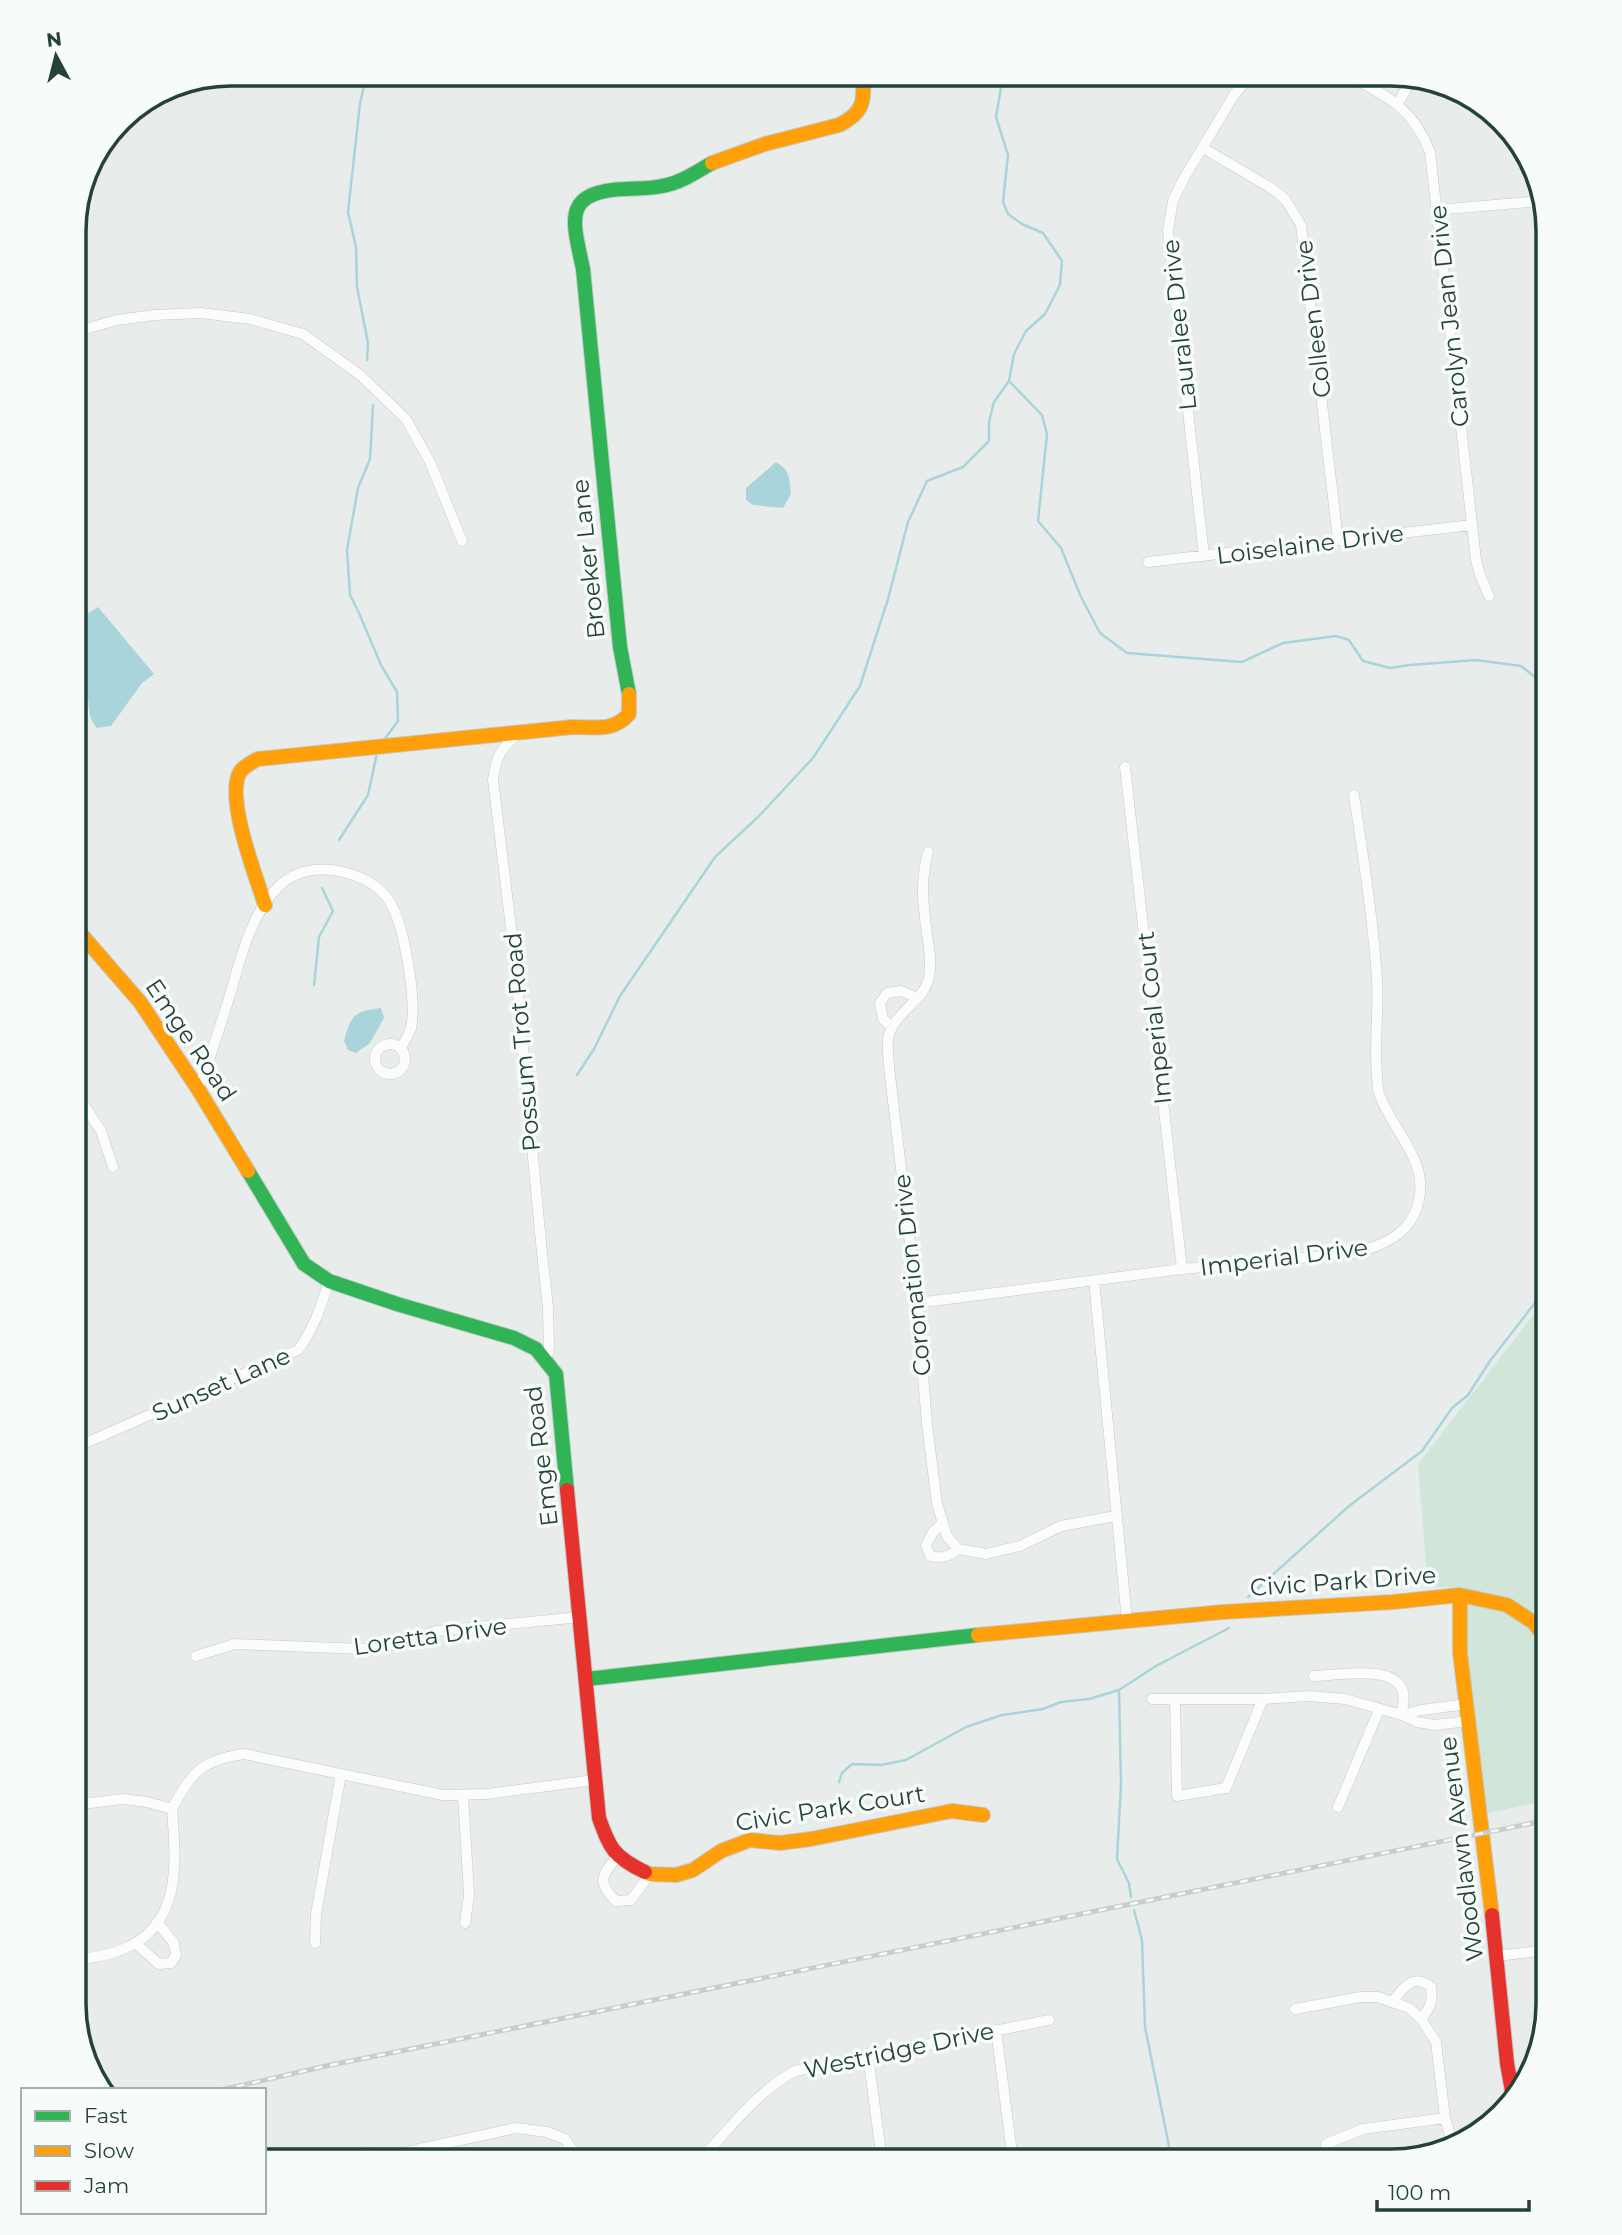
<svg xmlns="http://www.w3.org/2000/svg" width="1622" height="2235" viewBox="0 0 1622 2235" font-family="Montserrat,sans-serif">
  <rect width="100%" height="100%" fill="#e8edeb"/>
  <!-- green -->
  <path fill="#d1e6d8" d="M1548,1296V1800L1480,1815L1461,1588L1428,1587L1418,1464Z"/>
  <!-- water -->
  <path fill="#a9d4db" d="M776,462C791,471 789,478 791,494L783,508L753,505L746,500V488Z
    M98,607L154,674L142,683L111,726L97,728C81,711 98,693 74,677V622Z
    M381,1008L384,1018L370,1043L356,1053L348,1050L344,1041C351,1016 353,1011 381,1008Z"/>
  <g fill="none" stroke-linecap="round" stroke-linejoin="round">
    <!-- stream -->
    <path stroke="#a9d4db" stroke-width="2.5" d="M367,74L360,103L348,212L356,247L357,287L368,343L367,360
      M1009,381L1042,415L1047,434L1038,521L1061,548L1081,597L1100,633L1127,653L1242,662L1283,643L1336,636L1349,640L1363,661L1390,668L1410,665L1476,660L1521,666L1548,687
      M373,405L370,459L358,488L347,550L350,595L359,613L381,665L397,692L398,721L384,740
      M339,840L368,795L377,753
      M314,985L319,937L333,911L322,888
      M577,1075L594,1049L620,996L715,857L758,817L813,758L860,686L888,599L908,522L927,481L963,467L989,441V422L994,402L1009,381L1014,354L1026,331L1045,314L1060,285L1062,261L1043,233L1022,224L1008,214L1003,202L1008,155L996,117L1002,82L999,74
      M1248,1597L1349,1506L1422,1451L1452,1408L1468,1395L1490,1361L1548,1286
      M1119,1690L1121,1785L1117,1859L1129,1883L1131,1897
      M839,1782L842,1773L852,1764L881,1765L906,1760L966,1727L1002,1715L1043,1709L1061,1702L1089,1699L1119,1690L1156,1666L1229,1628
      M1134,1910L1142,1940L1145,2027L1172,2161"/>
    <defs>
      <path id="street" d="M1346,74C1387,97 1412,106 1430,152L1476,560L1480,575L1489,596
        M1398,103L1413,77
        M1203,148L1271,188L1285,199L1301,225L1338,540
        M1437,210L1540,201
        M74,332L117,320L155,315L201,313L250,319L303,334L360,375L406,419L430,462L462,541
        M1204,556L1168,230L1173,201L1184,178L1234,95L1251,74
        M1148,562L1472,525
        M518,733C501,749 496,756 493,780L514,952L541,1243L548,1308L549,1352L544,1358
        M1125,767L1182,1269
        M928,852C920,883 923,903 927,934C929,948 932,963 929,977C924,1003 891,1013 888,1040C887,1049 889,1059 889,1067L917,1303L927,1424L937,1504L947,1536L958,1549L986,1554L1020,1546L1061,1526L1116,1516
        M892,1027L883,1019L880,1003L887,993L901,991L918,998
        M375 1059a15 15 0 1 1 30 0a15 15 0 1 1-30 0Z
        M198,1089C210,1060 219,1029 229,998C240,961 250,915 278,887C293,872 312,868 332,870C353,873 375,881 388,899C404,921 417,1001 411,1028C409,1035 405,1041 401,1047
        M74,1090L101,1131L113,1167
        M1094,1280L1127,1621
        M917,1303L1182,1269L1355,1253C1388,1244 1416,1231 1420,1193C1424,1157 1392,1128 1380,1096C1377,1090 1378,1082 1377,1075C1374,1043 1379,1011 1377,980C1373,918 1363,856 1354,795
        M74,1448L298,1350C314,1329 321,1306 329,1281
        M943,1523L933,1532L926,1545L930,1556C941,1559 949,1557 958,1549
        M196,1656L235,1644L364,1649L389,1646L436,1631L581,1617
        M1314,1676C1337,1675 1396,1664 1403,1692C1405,1698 1402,1708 1402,1715
        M1152,1699H1263L1309,1696L1345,1699L1402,1715L1417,1722L1435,1725L1468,1721
        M1175,1699L1177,1796L1226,1788L1263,1699
        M1402,1715L1421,1710L1467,1704
        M463,1796L469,1895L465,1923
        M74,1805L123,1799L147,1802L172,1809C192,1772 201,1760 244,1754L443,1795L487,1794L594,1780
        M1338,1807L1379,1710
        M619,1855C603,1873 595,1882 616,1901L631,1900L650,1874
        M135,1943L159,1964L171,1963L176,1955L174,1943L157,1922
        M315,1943L316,1914L341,1774
        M1497,1956L1548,1950
        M74,1960C90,1958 106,1956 121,1950C183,1926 176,1862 172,1809
        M1393,2001C1404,1987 1413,1973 1431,1987C1433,2001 1430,2009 1421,2019
        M1295,2009L1361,1997H1378L1409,2008L1421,2019L1436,2042L1445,2118L1453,2145
        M996,2030L1013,2161
        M868,2055L882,2161
        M1326,2144L1363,2129L1445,2118
        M355,2161L356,2158L364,2152L376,2154L385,2161
        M388,2161L394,2155L419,2149L516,2128L547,2132L565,2139L580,2161
        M699,2161C730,2129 756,2092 795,2071L1049,2020"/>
      <path id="fast" d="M629,694L620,647L583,269C573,221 561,192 624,189C637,188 650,189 662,186C681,183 696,172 712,163
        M248,1171L304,1264L329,1281L397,1304L514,1338L536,1349L556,1374L567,1490
        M587,1679L978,1635"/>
      <path id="slow" d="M712,163L765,144L839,125C865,112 864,101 863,74
        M265,905C256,876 225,798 240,772C244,766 252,762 258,759L573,727C596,727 613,732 629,714V694
        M74,926L140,1002L198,1089L248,1171
        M1460,1595V1653L1492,1915
        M978,1635L1223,1612L1393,1602L1460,1595L1507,1605L1533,1622L1548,1641
        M645,1872L650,1874L676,1875L693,1870L721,1851L750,1840L780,1843L811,1839L952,1811L983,1815"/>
      <path id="jam" d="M567,1490L599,1818C610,1849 614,1857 645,1872
        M1492,1915L1507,2063L1513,2097"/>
    </defs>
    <!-- street casing -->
    <use href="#street" stroke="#c5cac8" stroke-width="11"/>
    <!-- fast casing -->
    <use href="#fast" stroke="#c3cbc8" stroke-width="16"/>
    <!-- slow casing -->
    <use href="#slow" stroke="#c3cbc8" stroke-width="16"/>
    <!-- jam casing -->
    <use href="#jam" stroke="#c3cbc8" stroke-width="16"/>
    <!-- street -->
    <use href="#street" stroke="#fcfcfc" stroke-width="10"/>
    <!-- fast -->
    <use href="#fast" stroke="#30b455" stroke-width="14"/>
    <!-- slow -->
    <use href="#slow" stroke="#ff9f0a" stroke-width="14"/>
    <!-- jam -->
    <use href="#jam" stroke="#e5322d" stroke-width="14"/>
    <defs>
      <path id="rail" d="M221,2090L326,2066L1548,1820"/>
    </defs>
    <!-- rail casing -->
    <use href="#rail" stroke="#c9cdcc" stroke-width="5"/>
    <!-- rail -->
    <use href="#rail" stroke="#f7fbf9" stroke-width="2.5" stroke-dasharray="8" stroke-linecap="butt"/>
  </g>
  <g text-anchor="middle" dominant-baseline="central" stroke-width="7" stroke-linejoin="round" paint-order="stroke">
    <!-- street labels -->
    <g font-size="24" fill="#24423a" stroke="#f7fbf9">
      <text transform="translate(1449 316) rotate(-96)">Carolyn Jean Drive</text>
      <text transform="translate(1313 319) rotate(-97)">Colleen Drive</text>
      <text transform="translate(1179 325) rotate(-96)">Lauralee Drive</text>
      <text transform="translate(1310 544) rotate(-7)">Loiselaine Drive</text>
      <text transform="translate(588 559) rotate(-96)">Broeker Lane</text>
      <text transform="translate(1154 1018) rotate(-96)">Imperial Court</text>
      <text transform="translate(191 1040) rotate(56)">Emge Road</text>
      <text transform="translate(522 1042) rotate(-95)">Possum Trot Road</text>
      <text transform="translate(1284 1257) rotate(-7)">Imperial Drive</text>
      <text transform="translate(912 1275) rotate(-96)">Coronation Drive</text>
      <text transform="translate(221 1384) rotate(-24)">Sunset Lane</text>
      <text transform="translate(541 1456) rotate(-97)">Emge Road</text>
      <text transform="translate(1343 1581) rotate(-4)">Civic Park Drive</text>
      <text transform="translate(430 1636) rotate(-8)">Loretta Drive</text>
      <text transform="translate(830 1808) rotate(-9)">Civic Park Court</text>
      <text transform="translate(1461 1849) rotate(-97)">Woodlawn Avenue</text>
      <text transform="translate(899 2050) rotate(-12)">Westridge Drive</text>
    </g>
  </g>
  <!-- crop -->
  <path d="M0 0H1622V2235H0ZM231 86H1391A145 145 0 0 1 1536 231V2004A145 145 0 0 1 1391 2149H231A145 145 0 0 1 86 2004V231A145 145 0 0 1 231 86Z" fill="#f7fbf9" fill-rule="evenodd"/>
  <path fill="none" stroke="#24423a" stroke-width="3.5" d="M231 86H1391A145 145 0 0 1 1536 231V2004A145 145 0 0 1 1391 2149H231A145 145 0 0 1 86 2004V231A145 145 0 0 1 231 86Z"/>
  <!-- legend -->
  <rect x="21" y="2088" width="245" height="126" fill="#f7fbf9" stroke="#a3b1ad" stroke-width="2"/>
  <rect x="35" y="2111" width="35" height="10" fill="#30b455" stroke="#a3b1ad" stroke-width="2"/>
  <text x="84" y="2123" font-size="21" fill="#24423a">Fast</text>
  <rect x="35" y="2146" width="35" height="10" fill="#ff9f0a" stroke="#a3b1ad" stroke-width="2"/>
  <text x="84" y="2158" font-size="21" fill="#24423a">Slow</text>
  <rect x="35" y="2181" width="35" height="10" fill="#e5322d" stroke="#a3b1ad" stroke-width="2"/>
  <text x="84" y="2193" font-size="21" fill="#24423a">Jam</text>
  <!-- north arrow -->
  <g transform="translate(56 56) rotate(353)" stroke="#f7fbf9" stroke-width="5" paint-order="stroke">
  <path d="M0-5L12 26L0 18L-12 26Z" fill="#24423a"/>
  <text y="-10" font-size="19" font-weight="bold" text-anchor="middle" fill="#24423a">N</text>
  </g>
  <!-- scale -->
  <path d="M1377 2200v10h152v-10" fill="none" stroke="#24423a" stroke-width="3.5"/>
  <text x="1388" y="2200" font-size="21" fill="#24423a" stroke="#f7fbf9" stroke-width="5" paint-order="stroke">100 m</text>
</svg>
